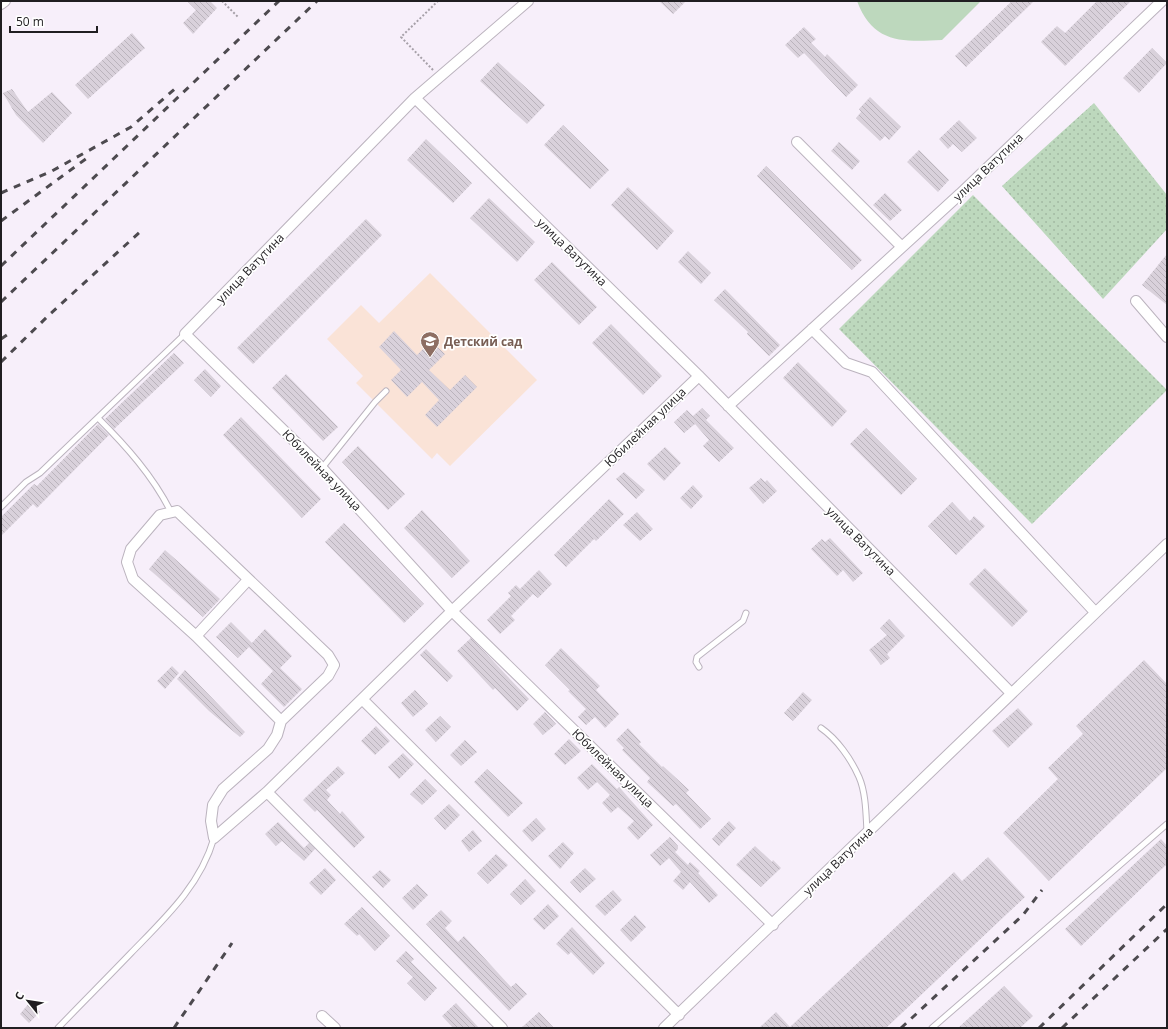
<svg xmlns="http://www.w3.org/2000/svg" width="1168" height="1029" viewBox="0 0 1168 1029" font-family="'Open Sans',sans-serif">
  <defs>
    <pattern id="park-dots" width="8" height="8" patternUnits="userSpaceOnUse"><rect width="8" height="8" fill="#bdd8bd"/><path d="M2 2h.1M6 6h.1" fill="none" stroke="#a2b9a2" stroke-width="1.8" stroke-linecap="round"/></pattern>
    <pattern id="building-back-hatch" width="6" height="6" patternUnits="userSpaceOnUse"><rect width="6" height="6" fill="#d9d1db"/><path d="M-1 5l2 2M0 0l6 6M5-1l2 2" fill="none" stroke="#bab3bc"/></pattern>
  </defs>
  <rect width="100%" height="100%" fill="#f7effa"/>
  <!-- education -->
  <path fill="#fae3d7" d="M430,273L537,380L450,466L437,453L432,459L356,383L363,376L327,339L361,305L379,323Z"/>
  <!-- grass -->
  <path fill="#bdd8bd" d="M857,1H981L942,40C903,42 873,44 857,1Z"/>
  <!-- park -->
  <path fill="url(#park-dots)" d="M1094,103L1167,195V229L1103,299L1002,186Z
    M973,195L1167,390L1032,524L839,329Z"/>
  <!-- building -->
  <path fill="url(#building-back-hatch)" d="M187,1H210L217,8L193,34L183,23L196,10Z
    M659,1H686L673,14Z
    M1012,1H1034L966,67L955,56Z
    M1097,1H1131L1065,66L1041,42L1057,26L1065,33Z
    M804,27L816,39L811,43L825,57L827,54L858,85L846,97L804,53L798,58L785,45Z
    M132,33L145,48L88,99L75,85Z
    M1152,48L1167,63L1139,93L1123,78Z
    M498,62L545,105L527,124L480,81Z
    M12,89L28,112L52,92L72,113L43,143L16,115L3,93Z
    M870,97L901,127L889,140L885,136L880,141L856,118L861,112L859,109Z
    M959,120L977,138L962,152L953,144L948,149L939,139Z
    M563,125L609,170L590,189L544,145Z
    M426,139L472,183L453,203L407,160Z
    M839,142L860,161L852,170L831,151Z
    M919,150L949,180L938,192L907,162Z
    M766,166L862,260L852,270L757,176Z
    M628,187L674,231L657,250L611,205Z
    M885,193L902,210L890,221L873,205Z
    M489,198L535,242L517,262L470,218Z
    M366,219L382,235L253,364L237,348Z
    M688,251L711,273L701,284L678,262Z
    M1167,254V305L1142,285Z
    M552,262L597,307L579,325L534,280Z
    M725,289L780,345L769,356L747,334L748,332L714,300Z
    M611,324L662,376L643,395L592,343Z
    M394,331L417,355L431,341L445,354L429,370L450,390L465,375L477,387L437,427L425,415L439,400L422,382L407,397L391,380L401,370L379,347Z
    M174,353L184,363L114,429L105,419Z
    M798,362L847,411L832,427L783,378Z
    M205,369L221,386L211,397L194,380Z
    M286,374L338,427L323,441L272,388Z
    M702,408L710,416L706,420L734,448L719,462L703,446L709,440L695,424L684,433L674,422L687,410L693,416Z
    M241,417L321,499L302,518L223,435Z
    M98,424L109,435L37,508L33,504L1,536V517L34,484L37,486Z
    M866,428L917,479L901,495L850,444Z
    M358,446L405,494L388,510L342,462Z
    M665,447L681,463L664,481L647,464Z
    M624,472L645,490L636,499L616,479Z
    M761,478L765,482L767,480L777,491L763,504L749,488Z
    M693,485L703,496L691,509L680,498Z
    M609,499L624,514L596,541L594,539L566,567L554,555Z
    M952,502L970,521L974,516L985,526L956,555L928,526Z
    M422,510L470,561L452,578L404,528Z
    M637,512L653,529L640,541L623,525Z
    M344,523L424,604L404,623L325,542Z
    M830,538L863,573L853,582L843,570L837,576L811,549L822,539L825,542Z
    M165,550L220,599L203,617L149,569Z
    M985,568L1028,611L1012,627L969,584Z
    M539,570L552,584L538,598L533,594L511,616L515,620L500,634L487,620L511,596L508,593L516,585L520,589Z
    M889,619L905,636L887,654L890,658L881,665L869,650L887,635L880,628Z
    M231,622L252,643L265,629L292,656L280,668L302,689L284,707L261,684L273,671L249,647L238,658L216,637Z
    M471,638L529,699L517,711L495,688L493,690L457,651Z
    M561,648L600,686L596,690L619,714L605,728L595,717L586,725L578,717L586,709L568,691L570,690L545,665Z
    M426,649L453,676L447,682L420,655Z
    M1144,660L1167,684V768L1049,881L1003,833L1058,779L1048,768L1083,734L1076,726Z
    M172,666L179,673L165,689L157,681Z
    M185,670L245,732L240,737L209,711L177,679Z
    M415,690L428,704L413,717L401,703Z
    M803,692L812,700L793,721L784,713Z
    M1018,708L1033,724L1008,748L992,731Z
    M545,712L556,724L543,735L533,724Z
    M440,716L451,727L436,742L425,730Z
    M376,726L390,741L375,755L361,741Z
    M628,728L641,742L639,744L662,767L663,766L689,790L686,793L711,819L700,829L676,804L673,806L647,782L650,778L622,750L624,748L616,740Z
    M569,739L581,751L565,765L554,754Z
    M465,740L477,752L461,766L450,755Z
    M403,753L414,764L399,779L388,767Z
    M592,764L617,789L619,787L653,825L638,840L627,828L634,821L618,807L611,813L602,803L610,795L597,782L588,790L577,778Z
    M338,766L345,773L326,790L331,795L327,800L340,814L342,811L365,837L354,848L317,810L315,812L303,800Z
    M487,769L523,803L508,817L474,782Z
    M425,779L437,791L422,805L410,794Z
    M449,804L460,815L445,830L434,818Z
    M536,818L546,829L532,842L522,831Z
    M729,821L736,828L719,846L712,839Z
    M278,822L304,848L309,843L315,849L304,861L282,841L276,846L265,834Z
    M473,830L482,841L469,852L461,841Z
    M670,837L678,846V849L675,852L688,865L690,862L700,871L698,873L718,895L709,903L690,882L683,890L673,881L681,872L669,858L660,866L650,855Z
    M1161,839L1167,846V864L1081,946L1065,929Z
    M563,842L574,853L560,869L548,856Z
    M755,846L772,862L773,860L781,868L761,887L736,865Z
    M496,854L508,865L488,884L477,873Z
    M988,857L1025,897L886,1028H759L776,1012L790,1027L954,872L962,881Z
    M325,868L336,880L321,895L309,883Z
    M585,868L596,879L580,893L570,882Z
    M380,870L391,880L383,888L372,877Z
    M525,879L536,891L521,905L510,894Z
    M417,884L428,895L413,910L402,898Z
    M613,890L622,900L605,916L595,906Z
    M548,904L559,916L544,930L533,919Z
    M362,907L390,936L375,951L359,934L357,936L344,924Z
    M441,910L452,921L445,928L458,942L464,936L511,987L516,983L527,994L509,1011L426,924Z
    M635,915L646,927L631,942L620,930Z
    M572,927L605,963L593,975L571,952L568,955L556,944Z
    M406,951L414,959L411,962L437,988L425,1001L407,983L413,977L396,961Z
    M1004,986L1033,1016L1020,1028H958Z
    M30,1002L40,1012L29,1023L20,1014Z
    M456,1003L479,1028H453L442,1016Z
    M539,1012L554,1028H521Z"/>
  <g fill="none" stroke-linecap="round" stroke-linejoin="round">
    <defs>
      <path id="service" d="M98,418C126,446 153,476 171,512
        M322,468L375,402L386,391
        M1,507L26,482L40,473L185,334
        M699,667L696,662L697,657L743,621L746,613
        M821,728C837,739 851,759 859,777C866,793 866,815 867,832
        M58,1028C82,1003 107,978 131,953C165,918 200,886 214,838
        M932,1028L1167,824"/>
      <path id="minor" d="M528,1L415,98L185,334L322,468L452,611L773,925
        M1,4L5,1
        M415,98L699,376L1011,693
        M797,142L902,247
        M1136,301L1167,337
        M812,329L846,363L872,372L1095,612
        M728,406L960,194L1162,1
        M196,636L248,580
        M363,700L679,1015
        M281,721L196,636L133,579L127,562L131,549L160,515L177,511L328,655L334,665L328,676L281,721L277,735L268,749L223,789L213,805L211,821L214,838L267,792L452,611L699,376
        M267,792L502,1028
        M322,1016L335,1028
        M664,1028L1167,544"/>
    </defs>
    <!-- service casing -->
    <use href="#service" stroke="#bbb3be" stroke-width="7"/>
    <!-- minor casing -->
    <use href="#minor" stroke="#bbb3be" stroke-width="12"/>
    <!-- path -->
    <path stroke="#a7a1a9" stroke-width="2" stroke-dasharray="2 2" stroke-linecap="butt" d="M222,1L238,17
      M433,70L401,37L438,1"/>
    <!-- service -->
    <use href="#service" stroke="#fff" stroke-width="5"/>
    <!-- minor -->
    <use href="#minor" stroke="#fff" stroke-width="10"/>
    <!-- rail -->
    <path stroke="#4d4a4f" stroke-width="3" stroke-dasharray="7 7" stroke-linecap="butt" d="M1,193L52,171L131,127L177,87
      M1,221L87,158
      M1,266L279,1
      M1,302L317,1
      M1,339L7,335
      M1,362L48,316L142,230
      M174,1028L232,943
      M901,1028L1023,915L1042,890
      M1039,1028L1167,904
      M1062,1028L1167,929"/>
  </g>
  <!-- icons -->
  <defs>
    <symbol id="school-pin" viewBox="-11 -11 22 30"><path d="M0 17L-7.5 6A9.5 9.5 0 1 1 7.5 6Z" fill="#8d6e63" stroke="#fff"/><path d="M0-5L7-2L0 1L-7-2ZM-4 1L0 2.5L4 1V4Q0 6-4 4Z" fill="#fff"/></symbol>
  </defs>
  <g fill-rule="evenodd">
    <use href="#school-pin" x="419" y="330" width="22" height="30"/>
  </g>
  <g text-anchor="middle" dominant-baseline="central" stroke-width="3.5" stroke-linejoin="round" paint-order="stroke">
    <!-- street labels -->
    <g font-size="12" fill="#201e21" stroke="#fff">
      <text transform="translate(988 167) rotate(-44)">улица Ватутина</text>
      <text transform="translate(572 252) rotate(44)">улица Ватутина</text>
      <text transform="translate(250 268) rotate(-46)">улица Ватутина</text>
      <text transform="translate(645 427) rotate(-44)">Юбилейная улица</text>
      <text transform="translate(322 470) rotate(46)">Юбилейная улица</text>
      <text transform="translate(861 541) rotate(45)">улица Ватутина</text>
      <text transform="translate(613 768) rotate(44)">Юбилейная улица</text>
      <text transform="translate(838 861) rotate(-44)">улица Ватутина</text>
    </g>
    <!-- education labels -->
    <g font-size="12" font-weight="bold" fill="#785e54" stroke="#fff" text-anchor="start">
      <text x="444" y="341">Детский сад</text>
    </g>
  </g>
  <!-- border -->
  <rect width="1168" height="1029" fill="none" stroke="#201e21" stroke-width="4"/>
  <!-- north arrow -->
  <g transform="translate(28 1001) rotate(300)" stroke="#ffffff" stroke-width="3" paint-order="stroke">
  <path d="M0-3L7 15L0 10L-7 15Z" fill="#201e21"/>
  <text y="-6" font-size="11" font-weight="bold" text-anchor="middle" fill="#201e21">С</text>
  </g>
  <!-- scale -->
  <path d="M10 26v6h87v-6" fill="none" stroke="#201e21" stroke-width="2"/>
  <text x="16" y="26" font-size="12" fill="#201e21" stroke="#ffffff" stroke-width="3" paint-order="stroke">50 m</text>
</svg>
